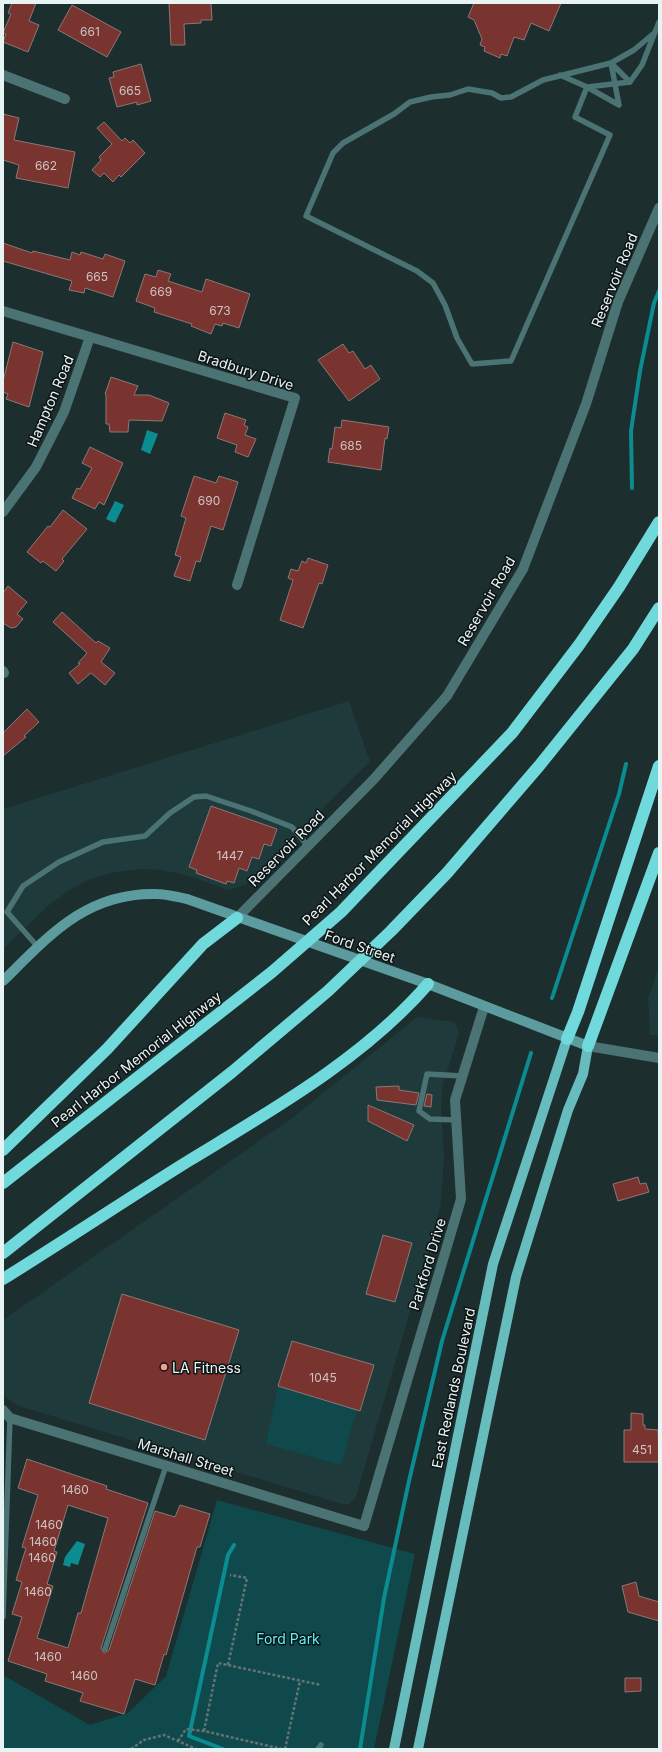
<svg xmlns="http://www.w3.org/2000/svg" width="662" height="1752" viewBox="0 0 662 1752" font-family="Inter,sans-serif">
  <rect width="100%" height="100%" fill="#1c2e2e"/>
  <!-- built -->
  <path fill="#1e3a3b" d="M349,701L368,756L371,761L245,885L229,890L186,875L160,870L138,869L112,873L88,880L68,891L48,906L3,949V809Z
    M659,967V1035H650L648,998Z
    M417,1017L455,1022L459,1034L443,1084L441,1107L444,1157L441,1205L356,1497L349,1504H342L19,1406L5,1397L3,1390V1320L292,1118Z"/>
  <!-- green -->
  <path fill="#0f494b" d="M278,1386L357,1410L341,1465L266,1444Z
    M217,1500L415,1554L374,1749H3V1675L90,1725L128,1713L166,1676Z"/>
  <!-- water -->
  <path fill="#0b8c90" d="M147,430L158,434L150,454L141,450Z
    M115,501L124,505L115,523L106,519Z
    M77,1541L85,1544L78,1565L71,1563L70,1567L63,1565L65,1557Z"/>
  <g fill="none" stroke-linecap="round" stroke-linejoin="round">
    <!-- stream -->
    <path stroke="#0b8c90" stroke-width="4" d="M632,488L631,431L640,371L654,303L659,291
      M552,998L619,794L626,764
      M223,1749L189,1736L228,1555L234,1545
      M360,1749L384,1598L409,1481L442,1341L531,1053"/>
  </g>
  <!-- building -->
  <path fill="#79342f" stroke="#8b7876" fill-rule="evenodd" d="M12,3H36L29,21L39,25L28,52L3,42L6,34L3,33L11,14L8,13Z
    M169,3H211L212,20H201V23L184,24L185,45H171Z
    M474,3H561L549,31L531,23L524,40L514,37L507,56L501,54L500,58L484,51L485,47L480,45L482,39L474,20L468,17Z
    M72,5L121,32L107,57L58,30Z
    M141,64L151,101L137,105V102L117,107L109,78L114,77L113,72Z
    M3,114L19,118L14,140L75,152L68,188L16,178L19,165L3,160Z
    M104,122L122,141L125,138L130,143L133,140L145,153L121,177L119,175L113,182L104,173L100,177L92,170L101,160L99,157L112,144L97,128Z
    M3,243L32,253L33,251L70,260L72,252L80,255L81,252L103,259L105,254L125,261L113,297L85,288L84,293L69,290L72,281L3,261Z
    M158,270L171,274L168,281L202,292L206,279L250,294L239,328L223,323L222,326L215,324L211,334L191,326L192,324L154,312L155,308L136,301L145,274L156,277Z
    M13,342L43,352L29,407L6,399L8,394L3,392V381Z
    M343,344L349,353L353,351L365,369L371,365L380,379L349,401L318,360Z
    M111,377L138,386L134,395H149L169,403L162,421L129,420L128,432H110L109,424H106V395L105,394Z
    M225,413L246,420L244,425L248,427L245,435L256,439L248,457L235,452L237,445L217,438Z
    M342,420L389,427L387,439L385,438L381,470L328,462L330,448L332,449L335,427L341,428Z
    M90,447L123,463L104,505L99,502L95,509L72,498L77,488L80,489L92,468L82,463Z
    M194,476L216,483L219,476L238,482L223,530L211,526L200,562L196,561L190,581L174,576L181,557L175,555L186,518L181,516Z
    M63,510L87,529L62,559L64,561L56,571L43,561L41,563L27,552L48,526L50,527Z
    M308,558L328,565L322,584L319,583L303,628L280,620L293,580L288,578L291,569L298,571L302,561L306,563Z
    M8,586L27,602L17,614L23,619L16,627L11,628L3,623V593Z
    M62,612L96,643L98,641L110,648L101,662L115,673L105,685L91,673L78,684L69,673L80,664L78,663L87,653L53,622Z
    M27,709L39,722L24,736L26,737L3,756V733Z
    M211,806L277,829L271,846L264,844L259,859L252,857L247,871L239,868L234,883L227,881L226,884L196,873L197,870L189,867Z
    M399,1086V1090L419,1093L416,1105L377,1100L376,1087Z
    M427,1094L432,1095L431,1107L424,1106Z
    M368,1105L414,1125L407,1141L368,1121Z
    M638,1177L640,1184L646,1183L649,1192L618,1201L613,1184Z
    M383,1235L412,1243L395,1302L366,1294Z
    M122,1294L239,1330L205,1440L89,1403Z
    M292,1341L374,1365L360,1411L278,1386Z
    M631,1413L643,1414V1425H645V1429L658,1430L659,1462H624V1430H631Z
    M27,1459L107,1486L106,1489L148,1503L101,1648L104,1653L109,1650L155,1511L175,1517L180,1505L210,1514L200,1547H197L166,1655L164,1654L155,1685L135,1679L124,1714L80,1701L83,1693L45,1681L47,1674L8,1661L22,1617L12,1614L22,1582L16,1580L26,1548L22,1547L38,1495L18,1488ZM68,1505L108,1518L81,1613H78L68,1648L37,1638L53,1586L47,1584L57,1552L54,1551Z
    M636,1582L639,1596L659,1602V1621L628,1612L622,1586Z
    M625,1678H641V1691L625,1692Z"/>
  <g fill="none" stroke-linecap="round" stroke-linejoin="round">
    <!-- path -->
    <path stroke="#647373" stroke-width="2.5" stroke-dasharray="3 2" stroke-linecap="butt" d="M228,1665L247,1578L230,1575
      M204,1731L218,1663L321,1685
      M178,1741L186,1729L204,1731L282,1749
      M131,1749L144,1740L164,1735L196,1749
      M285,1749L300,1681"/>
    <!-- service -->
    <path stroke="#4c7374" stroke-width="5.5" d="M560,75L587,87L575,117L610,135L511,361L472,364L457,338L445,305L433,283L417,271L306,216L333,153L343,143L394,114L410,102L431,97L450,95L468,89L492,93L501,98L511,97L543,80L611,63L630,82
      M619,105L587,87L630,82L642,65L659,22
      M619,105L611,63L634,50L653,34
      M38,947L7,912L23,886L59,862L103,842L145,836L170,813L194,797L206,796L251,811L292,827L308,846
      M456,1120L430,1119L419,1111L427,1074L462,1076
      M3,1617L10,1418
      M105,1649L166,1466
      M318,1749L321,1745"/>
    <!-- minor -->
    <path stroke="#4c7374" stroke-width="10" d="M3,75L65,99
      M3,311L295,398L237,585
      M3,512L36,467L64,412L90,337
      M3,671L4,673
      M3,1410L10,1418L364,1526L461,1199L455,1100L484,1007"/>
    <!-- tertiary -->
    <path stroke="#4c7374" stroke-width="10" d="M237,918L374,779L447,696L523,569L586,404L618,302L659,208
      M588,1046L659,1058"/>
    <!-- secondary -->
    <path stroke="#5c9c9e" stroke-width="10" d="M3,981C49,936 86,892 157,894C166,894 177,897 187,899L428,984L588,1046"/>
    <!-- primary -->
    <path stroke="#67bcbe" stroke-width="10" d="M394,1749L493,1264L567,1039
      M418,1749L516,1277L568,1110L583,1074L588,1046"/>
    <!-- motorway -->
    <path stroke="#70d9dc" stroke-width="12" d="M567,1039L578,1012L659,766
      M588,1046L659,853
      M3,1150L107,1049L203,944L237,918
      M3,1183L272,972L341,912L512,733L579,645L619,587L659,522
      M3,1253L232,1072L328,991L391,931L447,873L539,766L633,649L659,608
      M3,1279C66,1240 127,1199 190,1160C272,1110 364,1058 428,984"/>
  </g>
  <!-- markers -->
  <circle fill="#f59c93" stroke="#0d1415" stroke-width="1.5" cx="164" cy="1367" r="4"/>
  <g text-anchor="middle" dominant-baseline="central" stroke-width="3" stroke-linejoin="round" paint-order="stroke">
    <!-- number labels -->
    <g font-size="12" fill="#ccc3c2">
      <text x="90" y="31">661</text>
      <text x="130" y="90">665</text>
      <text x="46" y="165">662</text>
      <text x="97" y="276">665</text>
      <text x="161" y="291">669</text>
      <text x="220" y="310">673</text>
      <text x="351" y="445">685</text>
      <text x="209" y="500">690</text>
      <text x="230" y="855">1447</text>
      <text x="323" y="1377">1045</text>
      <text x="642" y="1449">451</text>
      <text x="75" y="1489">1460</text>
      <text x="49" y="1524">1460</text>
      <text x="43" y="1541">1460</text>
      <text x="42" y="1557">1460</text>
      <text x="38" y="1591">1460</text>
      <text x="48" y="1656">1460</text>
      <text x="84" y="1675">1460</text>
    </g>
    <!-- street labels -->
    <g font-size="14" fill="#e8f3f3" stroke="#0d1415">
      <text transform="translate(614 280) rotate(-68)">Reservoir Road</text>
      <text transform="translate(246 370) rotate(18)">Bradbury Drive</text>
      <text transform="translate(50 401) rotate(-67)">Hampton Road</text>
      <text transform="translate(486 601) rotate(-60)">Reservoir Road</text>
      <text transform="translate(286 848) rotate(-45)">Reservoir Road</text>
      <text transform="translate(379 848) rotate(-45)">Pearl Harbor Memorial Highway</text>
      <text transform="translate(360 946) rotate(19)">Ford Street</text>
      <text transform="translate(136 1059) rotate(-38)">Pearl Harbor Memorial Highway</text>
      <text transform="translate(427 1264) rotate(-73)">Parkford Drive</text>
      <text transform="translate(453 1388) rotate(-78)">East Redlands Boulevard</text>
      <text transform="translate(186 1457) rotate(17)">Marshall Street</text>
    </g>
    <!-- poi labels -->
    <g font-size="14" fill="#e8f3f3" stroke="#0d1415" text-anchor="start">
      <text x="172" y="1367">LA Fitness</text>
    </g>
    <!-- park labels -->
    <g font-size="14" fill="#5bf4f8" stroke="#0d1415">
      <text x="288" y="1638">Ford Park</text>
    </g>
  </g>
  <!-- border -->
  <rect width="662" height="1752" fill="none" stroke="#e8f3f3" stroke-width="8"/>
</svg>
